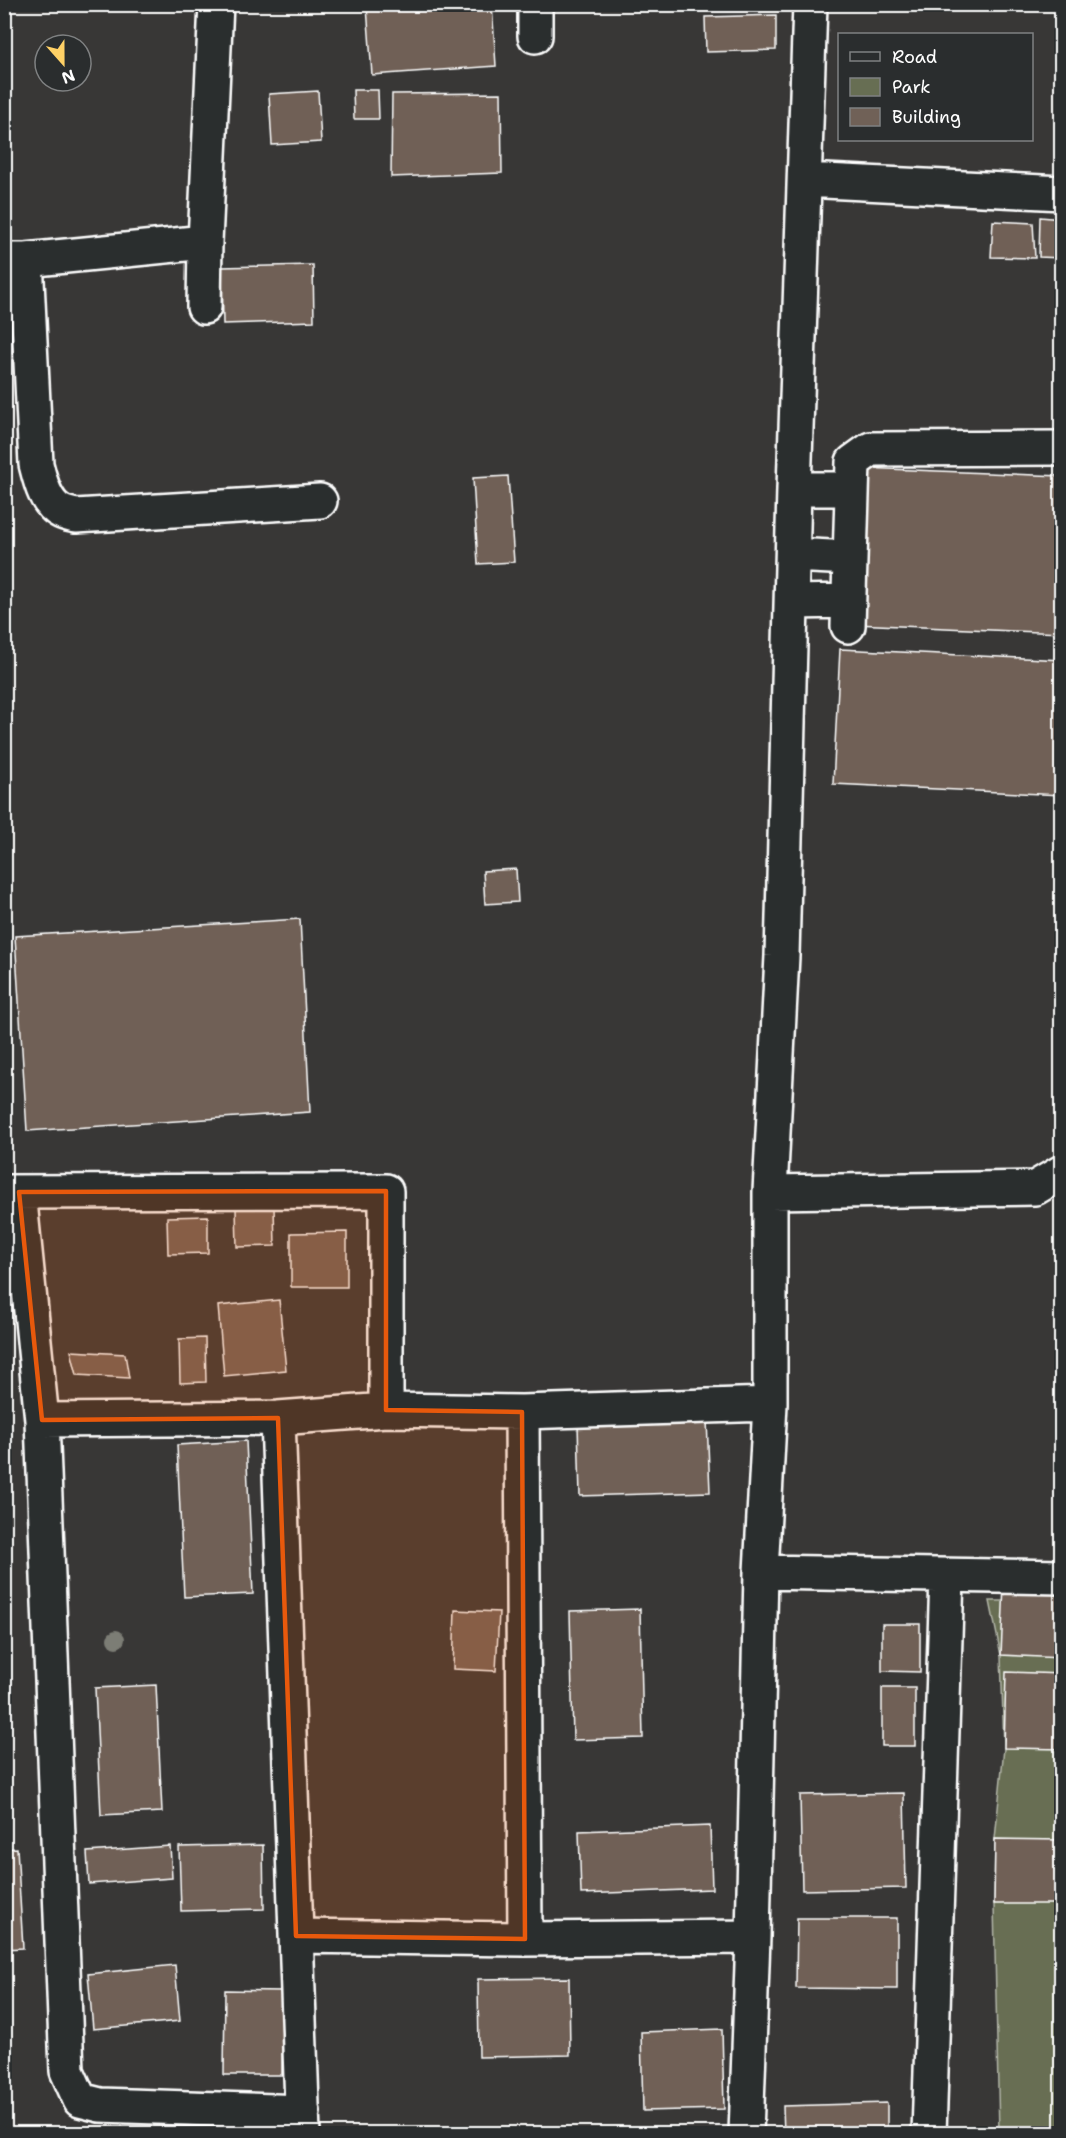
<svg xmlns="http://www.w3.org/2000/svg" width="1066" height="2138" viewBox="0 0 1066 2138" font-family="'Shantell Sans',sans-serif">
  <rect width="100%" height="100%" fill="#383736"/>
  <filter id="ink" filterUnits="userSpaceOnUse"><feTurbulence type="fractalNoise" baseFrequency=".0167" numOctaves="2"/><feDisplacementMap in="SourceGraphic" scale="12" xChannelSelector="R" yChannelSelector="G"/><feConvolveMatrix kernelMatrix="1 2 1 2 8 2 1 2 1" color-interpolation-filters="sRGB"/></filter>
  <g filter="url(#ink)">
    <!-- green -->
    <path fill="#676e53" stroke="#b3b6a9" stroke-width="1.5" d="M990,1601H1061V2133H999L994,1904L995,1839L1004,1748L1001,1655Z"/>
    <!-- building -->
    <path fill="#706157" stroke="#fff" stroke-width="1.5" d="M405,4H492L496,66L372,75L367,7Z
      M776,15V50L706,52L705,17Z
      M353,90H378L379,119H354Z
      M318,91L321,142L272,145L269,94Z
      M501,93L502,173L391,177L392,94Z
      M1040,217L1062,219V258L1039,257Z
      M993,221L1033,223L1035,258L991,257Z
      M313,265L314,321L223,324L222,267Z
      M862,468L1062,476V633L855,624Z
      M508,476L514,562L478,564L473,478Z
      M840,649L1062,660V795L833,784Z
      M516,869L518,902L485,904L483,871Z
      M300,919L310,1112L27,1131L15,936Z
      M274,1207L275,1246L237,1247L236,1208Z
      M208,1216V1253L168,1254L167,1217Z
      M347,1232V1287H291V1233Z
      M279,1300L286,1370L224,1376L218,1306Z
      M205,1338L206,1382L180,1383L179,1339Z
      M71,1351L125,1354L129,1378L77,1375Z
      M707,1420L710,1492L580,1496L578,1424Z
      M246,1441L253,1594L184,1597L177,1445Z
      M1004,1584L1062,1587V1658L1001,1655Z
      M640,1609L643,1738L573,1740L570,1611Z
      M455,1610L499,1612L496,1671L453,1669Z
      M882,1624H920V1672L882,1671Z
      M1006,1672L1062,1674V1749L1004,1748Z
      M156,1685L162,1812L101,1815L95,1688Z
      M882,1688H915V1746H882Z
      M904,1793L906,1888L802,1890L800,1795Z
      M710,1826L712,1889L581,1894L579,1831Z
      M995,1839L1062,1840V1904H994Z
      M263,1845L264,1909L181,1911L179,1847Z
      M170,1846L172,1878L89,1884L87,1852Z
      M17,1848L23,1948L4,1949V1849Z
      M797,1918H897V1989L796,1988Z
      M175,1965L180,2021L93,2029L88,1974Z
      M569,1978L570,2055L479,2057L478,1979Z
      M225,1990L283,1991L282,2075H224Z
      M722,2029L724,2109L643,2111L641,2032Z
      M887,2103V2134H784L783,2106Z"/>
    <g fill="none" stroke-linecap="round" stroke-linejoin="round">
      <defs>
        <path id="minor" d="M535,4V36
          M805,180L1062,193
          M4,260H26L205,242
          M26,260L36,464C40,480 45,504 62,512C66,514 72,515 76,516L320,501
          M204,307L205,242L216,4
          M794,489H852
          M793,555L850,558
          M792,602L848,601
          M848,626L853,462L871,449L1062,448
          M4,1192L386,1191V1410
          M19,1192L42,1420L67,2071L80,2100L100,2105L303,2112
          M770,1192L1035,1188L1062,1172
          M522,1412L525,1939
          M278,1418L303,2134
          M42,1420L278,1418L386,1410L522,1412L770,1404
          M761,1572L1062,1577
          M296,1936L525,1939L753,1937
          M746,2134L753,1937L761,1572L770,1404V1192L782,956L794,489L810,4
          M929,2134L947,1576"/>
      </defs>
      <!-- minor casing -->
      <use href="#minor" stroke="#fff" stroke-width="38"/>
      <!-- minor -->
      <use href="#minor" stroke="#2a2d2e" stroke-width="33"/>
    </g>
    <!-- trees -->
    <circle fill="#7c7d75" cx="116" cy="1639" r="9"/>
  </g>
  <!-- marked area -->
  <path fill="#e8590c" fill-opacity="0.2" stroke="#e8590c" stroke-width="4.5" stroke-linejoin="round" d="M386,1191V1410L522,1412L525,1939L296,1936L278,1418L42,1420L19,1192Z"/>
  <!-- margin -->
  <rect width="1066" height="2138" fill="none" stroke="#2a2d2e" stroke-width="24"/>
  <rect x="12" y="12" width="1042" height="2114" fill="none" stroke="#fff" stroke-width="2" filter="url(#ink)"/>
  <!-- legend -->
  <rect x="838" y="33" width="195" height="108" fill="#2a2d2e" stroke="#7f8182" stroke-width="1.5"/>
  <rect x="850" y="52" width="30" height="9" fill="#2a2d2e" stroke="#7f8182" stroke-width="1.5"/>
  <text x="892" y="63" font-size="18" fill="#ffffff">Road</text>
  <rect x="850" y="78" width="30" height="18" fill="#676e53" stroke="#7f8182" stroke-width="1.5"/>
  <text x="892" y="93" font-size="18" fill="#ffffff">Park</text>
  <rect x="850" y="108" width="30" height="18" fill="#706157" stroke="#7f8182" stroke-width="1.5"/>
  <text x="892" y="123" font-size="18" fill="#ffffff">Building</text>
  <!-- north arrow -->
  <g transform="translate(63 63) rotate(159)"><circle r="28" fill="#2a2d2e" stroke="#7f8182" stroke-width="1.5"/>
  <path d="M0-4.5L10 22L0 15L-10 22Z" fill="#ffd166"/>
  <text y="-9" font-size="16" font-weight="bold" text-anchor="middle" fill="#ffffff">N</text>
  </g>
</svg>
